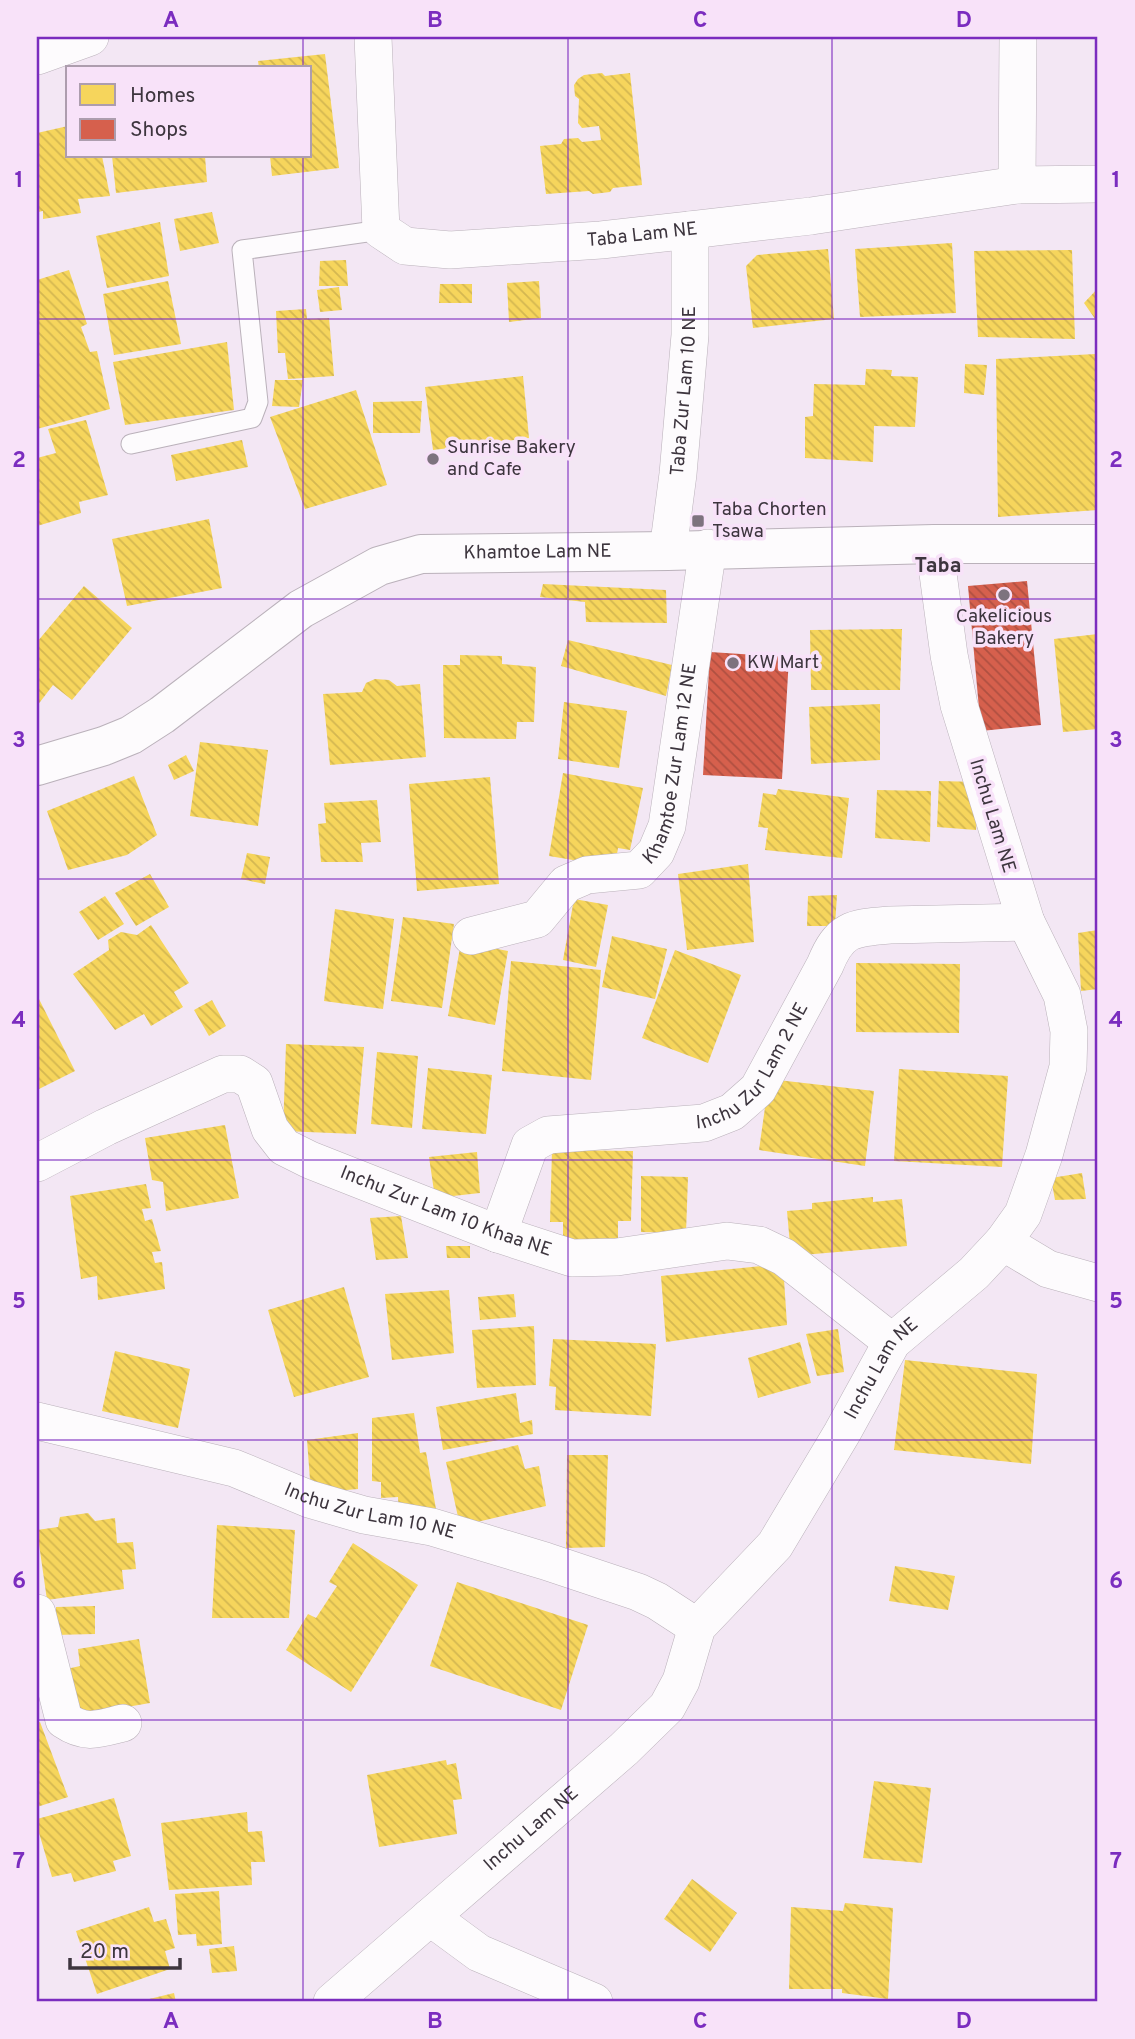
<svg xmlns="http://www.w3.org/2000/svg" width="1135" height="2039" viewBox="0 0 1135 2039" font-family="Overpass,sans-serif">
  <defs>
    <pattern id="homes-back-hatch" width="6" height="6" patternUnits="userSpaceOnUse" patternTransform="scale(1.75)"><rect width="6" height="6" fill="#f6d55c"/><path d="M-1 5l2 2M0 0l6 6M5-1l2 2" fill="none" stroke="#d4b751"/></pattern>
    <pattern id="shops-back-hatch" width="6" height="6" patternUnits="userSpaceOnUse" patternTransform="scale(1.75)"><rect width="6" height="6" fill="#d6604d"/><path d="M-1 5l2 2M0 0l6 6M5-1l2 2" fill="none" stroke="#af5041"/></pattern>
  </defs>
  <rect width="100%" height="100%" fill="#f3e7f4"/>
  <!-- homes -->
  <path fill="url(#homes-back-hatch)" d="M325,54L339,168L272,176L270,156H310V68H259L258,61Z
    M602,73L605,76L630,73L642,185L613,188L610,192L593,194L589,191L546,194L540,146L561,144L564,139L578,138L582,142L601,140L599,126L582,128L578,123L579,99L575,96L574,85L578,79L584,75Z
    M68,126V156H102L110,196L78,199L81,213L43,219V211L38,212L37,133Z
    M112,156H205L207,182L116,193Z
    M212,212L219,243L180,251L174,219Z
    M160,222L169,276L107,288L96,236Z
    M952,243L956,313L860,317L855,249Z
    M828,249L834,319L753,328L746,266L757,255Z
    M1072,250L1075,339L978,337L974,251Z
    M346,260L348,286H319L320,261Z
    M69,270L87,324L81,327L90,352L97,351L110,409L37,429V280Z
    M168,281L181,344L114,355L103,294Z
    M539,281L541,318L509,322L507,283Z
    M440,284H472V303H439Z
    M339,287L342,310L320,312L317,290Z
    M1098,288V323L1084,303Z
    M306,309L307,319L329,318L334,376L288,379L285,353H278L276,311Z
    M227,342L234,410L125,425L113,362Z
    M1096,354L1098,510L998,517L996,359Z
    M965,364L987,365L984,395L964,393Z
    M866,369L892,370L891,376L918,377L915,427L874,426L873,462L805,458V417L813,416L814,384L865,385Z
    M523,376L529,438L433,450L425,387Z
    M275,380H303L299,407L272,406Z
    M356,390L387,485L305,509L270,417Z
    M422,401L420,433H373V402Z
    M86,420L108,495L79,502L81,513L37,526V458L56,453L48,429Z
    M242,440L248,467L176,481L171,455Z
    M209,519L222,588L127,606L112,539Z
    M543,584L666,590L667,623L586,622L585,602L540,597Z
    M84,586L132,628L72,700L53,685L37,706V642Z
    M902,629L900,690H811L810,630Z
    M1098,634V729L1063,732L1054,639Z
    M568,640L672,665L666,696L561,666Z
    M460,655L502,656V664L536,667L534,722H517L516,739L444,738L443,665H460Z
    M375,679L389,680L397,686L420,684L426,757L330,765L323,694L362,692L366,683Z
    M564,702L627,711L619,768L558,759Z
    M880,704V760L811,764L809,707Z
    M200,742L268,750L258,826L190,816Z
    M186,755L194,771L174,780L168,765Z
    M563,773L643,788L630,850L618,848L615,867L549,856Z
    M134,776L157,835L127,855L68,870L47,811Z
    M490,777L499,884L417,891L409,784Z
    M939,781L979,782L976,830L937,827Z
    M778,789L849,798L842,858L765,850L768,828L758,827L763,793L776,795Z
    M877,790L931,791L930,842L875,838Z
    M377,800L381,842L361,843L363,862H321L318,824L326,823L324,803Z
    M247,853L270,857L265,884L241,879Z
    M748,864L754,942L687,950L678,874Z
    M150,874L169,907L136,926L115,893Z
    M837,895L835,926H807L808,896Z
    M105,896L124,924L98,940L79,912Z
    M574,899L608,905L596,967L563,960Z
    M335,909L394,919L383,1009L324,1001Z
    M403,917L454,924L442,1008L391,1001Z
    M151,925L189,983L174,992L183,1007L151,1026L144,1014L115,1030L73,974L109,950L108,940L121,932L137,935Z
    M1098,930V989L1081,991L1078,933Z
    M612,936L667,949L655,999L602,987Z
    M461,942L508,951L495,1025L448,1016Z
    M675,950L741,975L708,1063L642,1038Z
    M511,961L601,970L591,1080L502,1071Z
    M856,963L960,964L959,1033L856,1032Z
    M39,999L75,1071L37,1090V1000Z
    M212,1000L226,1026L209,1036L194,1010Z
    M286,1044L364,1047L356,1134L283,1131Z
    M377,1052L418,1056L412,1128L371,1124Z
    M428,1068L492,1075L486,1134L422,1129Z
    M899,1069L1008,1076L1002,1167L894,1161Z
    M769,1079L874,1091L865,1166L759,1150Z
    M225,1125L239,1198L166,1211L163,1182L152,1180L145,1138Z
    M552,1150L633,1151L631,1221H618V1250L563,1251V1222H550Z
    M477,1152L480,1193L435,1198L429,1157Z
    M1082,1173L1086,1199L1055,1200L1051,1178Z
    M641,1176L688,1177L686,1233L641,1232Z
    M1095,1182H1098V1272H1095Z
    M146,1184L151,1208L142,1209L145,1221L152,1219L161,1251L152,1252L155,1263L162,1262L165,1289L98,1300L97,1276L81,1279L70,1196Z
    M873,1197V1202L902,1199L907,1246L791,1256L787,1211L812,1209V1203Z
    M401,1216L408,1258L376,1260L370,1218Z
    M446,1246H470V1258H447Z
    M783,1264L787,1325L666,1342L661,1276Z
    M344,1287L369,1377L294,1397L268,1310Z
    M449,1290L454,1353L392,1360L385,1294Z
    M514,1294L516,1317L480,1320L478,1297Z
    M534,1326L536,1385L477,1388L472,1330Z
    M838,1329L844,1372L817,1376L806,1334Z
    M553,1339L656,1344L651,1416L555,1410L556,1387L549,1386Z
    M800,1342L811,1383L758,1398L748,1358Z
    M115,1351L190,1369L178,1428L102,1411Z
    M905,1360L1037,1374L1031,1464L894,1450Z
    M516,1393L520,1423L532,1420L533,1434L443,1450L436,1407Z
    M414,1413L420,1453L426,1452L436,1509L399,1514L398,1497L381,1498V1482L372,1481V1418Z
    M358,1433V1489L311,1493L307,1440Z
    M518,1445L525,1469L539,1466L546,1506L460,1526L446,1462Z
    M567,1455H608L605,1547L566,1548Z
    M88,1513L95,1521L115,1518L117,1543L133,1542L136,1569L122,1570L124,1589L47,1600L37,1530L58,1527L60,1517Z
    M217,1525L295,1530L289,1618H212Z
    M353,1543L418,1585L351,1692L286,1650L308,1614L316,1618L337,1586L329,1582Z
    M895,1566L955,1576L948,1610L889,1601Z
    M457,1582L588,1625L561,1710L430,1666Z
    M95,1606V1634L55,1635L56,1607Z
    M139,1639L150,1703L69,1717L62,1670L80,1666L78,1649Z
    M40,1722L68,1797L37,1807V1723Z
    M446,1760L447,1765L456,1763L462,1799L453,1800L457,1834L379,1847L367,1775Z
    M874,1781L931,1788L922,1863L863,1858Z
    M114,1798L131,1856L113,1861L116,1871L74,1882L71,1873L52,1877L37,1826V1819Z
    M247,1812L248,1832L262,1831L265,1862H251L252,1885L169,1890L161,1823Z
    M692,1879L737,1913L710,1952L664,1919Z
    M219,1891L222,1944L197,1946L196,1934L178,1935L175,1894Z
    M845,1903L893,1908L888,1999L842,1993V1989H789L791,1907L843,1911Z
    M149,1907L154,1922L166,1919L175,1948L165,1951L170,1969L97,1994L76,1931Z
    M234,1946L237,1971L212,1973L209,1949Z
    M174,1993L176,2002H142L141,2001Z"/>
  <!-- shops -->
  <path fill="url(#shops-back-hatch)" d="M1027,581L1041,725L981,731L968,586Z
    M710,652L789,657L782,779L703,775Z"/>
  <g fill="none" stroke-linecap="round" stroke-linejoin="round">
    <defs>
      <path id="service" d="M131,444L252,418L258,402L242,250L381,230"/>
      <g id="minor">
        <path id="s1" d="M373,37L381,230L405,246L450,250L601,240L690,230L811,216L1017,185L1098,184"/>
        <path d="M37,56L90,37"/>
        <path d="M1017,185L1018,37"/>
        <path id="s2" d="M668,551L678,474L690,335V230"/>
        <path id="s3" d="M471,936L537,919L566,884L587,875L639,870L656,852L667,826L708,548"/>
        <path id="s4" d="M37,1163L106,1127L223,1074H240L254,1083L270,1129L284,1147L310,1160L498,1234L572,1258L617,1257L727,1241L759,1245L784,1257L892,1342"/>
        <path id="s5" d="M498,1234L530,1145L548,1135L704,1123L732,1112L758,1089L825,965C840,928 853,928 890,925L1026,922"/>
        <path d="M1003,1242L1048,1269L1098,1283"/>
        <path id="s6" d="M37,1421L234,1468L309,1499L364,1515L432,1527L545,1561L638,1592L657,1601L697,1627"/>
        <path d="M37,1613L64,1720C86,1735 99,1729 123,1723"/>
        <path d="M430,1917L479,1953L594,2002"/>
        <path id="s7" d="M332,2002L624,1749L667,1707L681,1681L697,1627L775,1545L842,1433L892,1342L974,1273L1003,1242L1023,1214L1044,1155L1068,1067L1069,1031L1062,995L1026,922L959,705L949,655L934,544"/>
      </g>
      <g id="secondary">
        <path id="s8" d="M37,766L104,746L131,735L162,715L301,609L379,566L421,554L668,551L934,544H1098"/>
      </g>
    </defs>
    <!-- service casing -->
    <use href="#service" stroke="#bab1ba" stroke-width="21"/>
    <!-- minor casing -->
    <use href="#minor" stroke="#bab1ba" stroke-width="38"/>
    <!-- secondary casing -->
    <use href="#secondary" stroke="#bab1ba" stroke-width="40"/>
    <!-- service -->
    <use href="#service" stroke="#fdfbfd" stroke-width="19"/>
    <!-- minor -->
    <use href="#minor" stroke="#fdfbfd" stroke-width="37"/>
    <!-- secondary -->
    <use href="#secondary" stroke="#fdfbfd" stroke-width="38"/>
  </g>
  <!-- grid -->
  <path fill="none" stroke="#7b2cbf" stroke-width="2" stroke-opacity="0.55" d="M303,37V68M568,37V2002M832,37V2002M303,156V2002M37,319H1098M37,599H1098M37,879H1098M37,1160H1098M37,1440H1098M37,1720H1098"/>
  <!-- markers -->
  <g fill="#7d737e" stroke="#f8e2f9" stroke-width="2.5">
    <circle cx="433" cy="459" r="7"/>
    <rect x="691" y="514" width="14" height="14" rx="3.5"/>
    <circle cx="1004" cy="595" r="7"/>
    <circle cx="733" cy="663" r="7"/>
  </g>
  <g text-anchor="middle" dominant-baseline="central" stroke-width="7" stroke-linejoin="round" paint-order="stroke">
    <!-- street labels -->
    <g font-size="19" fill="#3d353e" stroke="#f8e2f9">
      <text stroke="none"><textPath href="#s1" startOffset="460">Taba Lam NE</textPath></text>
      <text stroke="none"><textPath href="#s2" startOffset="161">Taba Zur Lam 10 NE</textPath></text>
      <text stroke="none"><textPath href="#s8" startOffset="560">Khamtoe Lam NE</textPath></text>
      <text stroke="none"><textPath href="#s3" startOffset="303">Khamtoe Zur Lam 12 NE</textPath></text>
      <text transform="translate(992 816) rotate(73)">Inchu Lam NE</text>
      <text stroke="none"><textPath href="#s5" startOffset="348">Inchu Zur Lam 2 NE</textPath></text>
      <text stroke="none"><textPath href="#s4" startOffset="486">Inchu Zur Lam 10 Khaa NE</textPath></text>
      <text stroke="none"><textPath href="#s7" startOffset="852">Inchu Lam NE</textPath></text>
      <text stroke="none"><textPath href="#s6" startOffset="346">Inchu Zur Lam 10 NE</textPath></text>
      <text stroke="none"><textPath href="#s7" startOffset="264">Inchu Lam NE</textPath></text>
    </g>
    <!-- poi labels -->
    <g font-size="19" fill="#3d353e" stroke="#f8e2f9" text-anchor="start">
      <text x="447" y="448">Sunrise Bakery<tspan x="447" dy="22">and Cafe</tspan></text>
      <text x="712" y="510">Taba Chorten<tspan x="712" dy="22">Tsawa</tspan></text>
      <text x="1004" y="617" text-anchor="middle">Cakelicious<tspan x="1004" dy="22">Bakery</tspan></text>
      <text x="747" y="663">KW Mart</text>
    </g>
    <!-- neighbourhood labels -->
    <g font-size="21" font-weight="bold" fill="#3d353e" stroke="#f8e2f9">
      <text x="938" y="566">Taba</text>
    </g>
  </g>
  <!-- border -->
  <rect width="1135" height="2039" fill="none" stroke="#f8e2f9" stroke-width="77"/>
  <!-- legend -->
  <rect x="66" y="66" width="245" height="91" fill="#f8e2f9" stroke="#ad9dae" stroke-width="2"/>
  <rect x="80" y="84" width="35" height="21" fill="#f6d55c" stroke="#ad9dae" stroke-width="2"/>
  <text x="130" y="102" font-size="21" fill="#3d353e">Homes</text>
  <rect x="80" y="119" width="35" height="21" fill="#d6604d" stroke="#ad9dae" stroke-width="2"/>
  <text x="130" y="136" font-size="21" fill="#3d353e">Shops</text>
  <!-- scale -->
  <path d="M70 1958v10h110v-10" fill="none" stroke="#3d353e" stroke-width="3.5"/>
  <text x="80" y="1958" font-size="21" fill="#3d353e" stroke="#f8e2f9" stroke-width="5" paint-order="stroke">20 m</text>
  <rect x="38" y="38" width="1058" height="1962" fill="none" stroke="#7b2cbf" stroke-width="2.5"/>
  <g font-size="23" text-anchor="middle" font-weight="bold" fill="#7b2cbf">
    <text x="171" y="27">A</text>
    <text x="435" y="27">B</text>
    <text x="700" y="27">C</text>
    <text x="964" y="27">D</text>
    <text x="19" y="187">1</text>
    <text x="1116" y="187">1</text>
    <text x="19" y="467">2</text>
    <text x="1116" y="467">2</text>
    <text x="19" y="747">3</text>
    <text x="1116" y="747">3</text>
    <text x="19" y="1027">4</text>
    <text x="1116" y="1027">4</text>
    <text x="19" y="1308">5</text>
    <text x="1116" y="1308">5</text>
    <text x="19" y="1588">6</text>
    <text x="1116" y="1588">6</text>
    <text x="19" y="1868">7</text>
    <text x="1116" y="1868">7</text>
    <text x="171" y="2028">A</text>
    <text x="435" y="2028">B</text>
    <text x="700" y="2028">C</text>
    <text x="964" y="2028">D</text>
  </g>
</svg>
